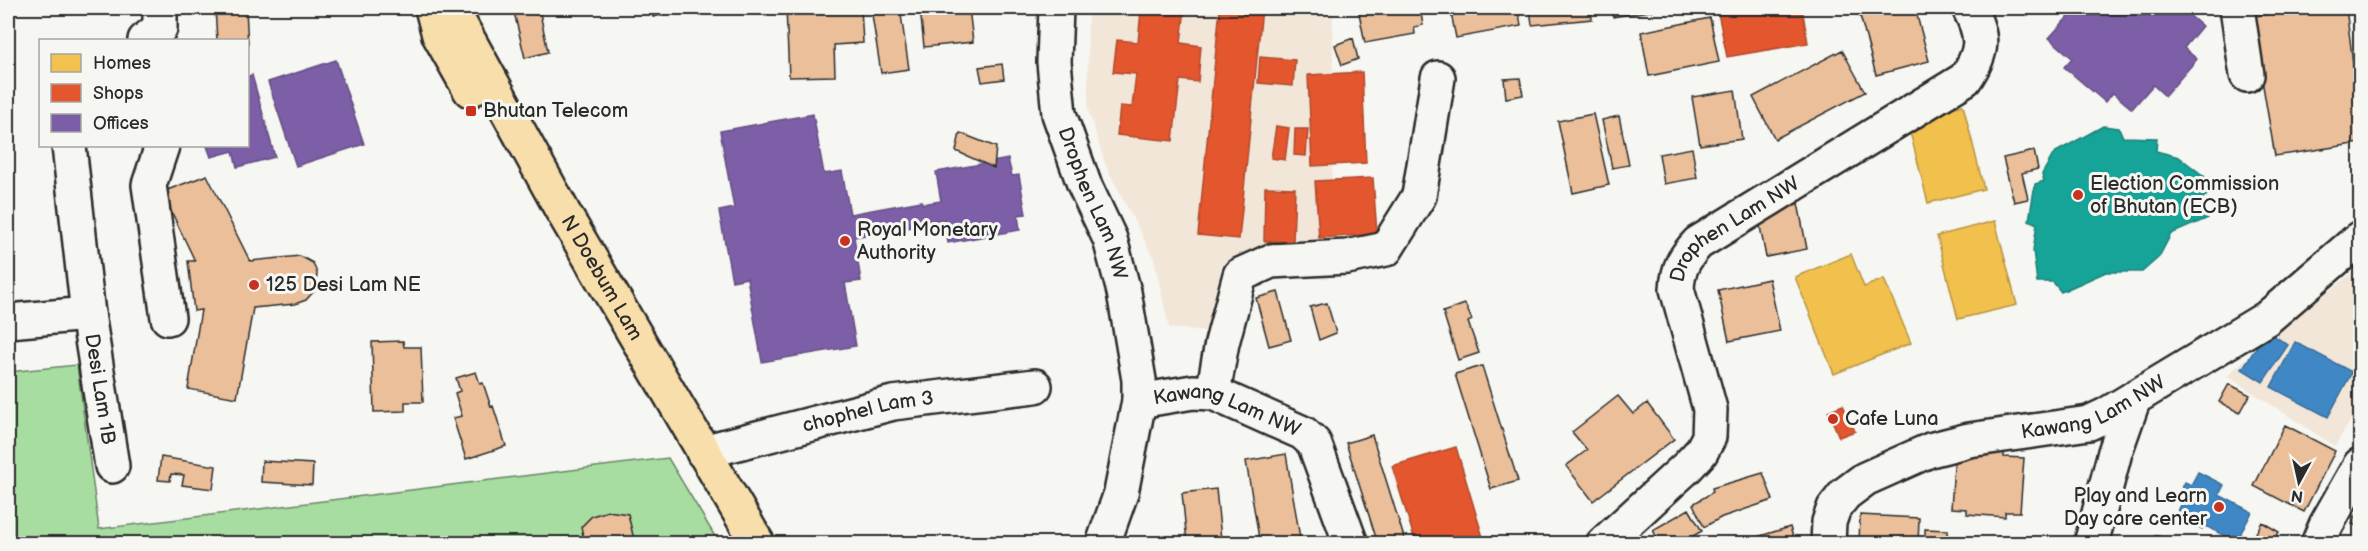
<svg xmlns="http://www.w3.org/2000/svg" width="2368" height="551" viewBox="0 0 2368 551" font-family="'Balsamiq Sans',sans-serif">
  <rect width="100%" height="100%" fill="#f6f6f2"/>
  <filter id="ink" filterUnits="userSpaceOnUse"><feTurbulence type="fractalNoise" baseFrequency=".0167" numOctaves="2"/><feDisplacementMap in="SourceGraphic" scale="12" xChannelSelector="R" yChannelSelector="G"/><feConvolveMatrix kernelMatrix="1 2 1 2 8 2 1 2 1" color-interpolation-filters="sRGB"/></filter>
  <g filter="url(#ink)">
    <!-- built -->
    <path fill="#f2e6d8" d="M1088,8H1333L1332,273L1221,265L1217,332L1169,328L1154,259L1106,166L1088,110Z
      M2360,267V405L2335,446L2227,376L2269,338Z"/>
    <!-- green -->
    <path fill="#a7dda0" stroke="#698466" stroke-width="1.5" d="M77,365L99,529L668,458L719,543L8,544V372Z"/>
    <!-- homes -->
    <path fill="#f2c14e" stroke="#b69444" stroke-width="1.5" d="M1963,105L1984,189L1928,203L1907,120Z
      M1995,221L2017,305L1958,319L1937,236Z
      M1851,254L1864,287L1884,279L1911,343L1834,374L1795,277Z"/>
    <!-- shops -->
    <path fill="#e4572e" stroke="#ac4a2d" stroke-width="1.5" d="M1127,8H1185L1181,43L1201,46L1198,82L1180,80L1173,141L1117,135L1120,106L1132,107L1136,74L1113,72L1117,40L1138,42L1141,11L1127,10Z
      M1220,8H1262L1239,239L1198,235Z
      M1717,8H1802L1808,43L1727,57Z
      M1260,57L1295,60L1293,86L1258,83Z
      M1362,72L1366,163L1312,166L1308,75Z
      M1276,126L1289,128L1285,160L1271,158Z
      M1295,129H1308L1306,156L1294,155Z
      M1373,178L1377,234L1319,238L1315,181Z
      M1265,187L1295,188L1293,242L1264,241Z
      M1843,405L1855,431L1839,437L1828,411Z
      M1456,447L1485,544H1416L1392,466Z
      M1988,539L2007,540V544H1986L1988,543Z"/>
    <!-- offices -->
    <path fill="#7b5ea7" stroke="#634f82" stroke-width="1.5" d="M2076,8H2181L2202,26L2184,48L2197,59L2165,96L2153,85L2132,109L2113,93L2105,102L2064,67L2072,58L2049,38Z
      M336,60L364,144L296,166L268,82Z
      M252,75L275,157L237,167L233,151L211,157L207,146H248V76Z
      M813,114L824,174L842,171L850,214L922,201V204L941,201L936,172L1008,159L1012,176L1019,175L1026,214L1018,215L1020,230L948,243L944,219L924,222L925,225L854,237L861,281L845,283L856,346L762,362L747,278L732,281L719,211L734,208L720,131Z"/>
    <!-- schools -->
    <path fill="#3f88c5" stroke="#396c97" stroke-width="1.5" d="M2267,331L2288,345L2263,382L2242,369Z
      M2295,342L2352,372L2328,417L2271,387Z
      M2198,472L2224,485L2219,495L2252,512L2236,542L2204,525L2202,529L2176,515L2183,501L2177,498L2185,482L2191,485Z"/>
    <!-- public -->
    <path fill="#17a398" stroke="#1d7f77" stroke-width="1.5" d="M2103,126L2119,128L2123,137L2157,138L2156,151L2179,157L2209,180L2215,190L2201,199L2208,218L2171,234L2159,257L2142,272H2106L2061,292L2053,282H2037L2033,250L2037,224L2029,220L2035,184L2044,181L2042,174L2054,153Z
      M2155,535L2186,544H2152Z"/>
    <!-- building -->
    <path fill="#eabf9a" stroke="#2b2b2b" stroke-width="1.5" d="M215,8H246L248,47V40H217Z
      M513,8H539L548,52L525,58Z
      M650,8H681L682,10L653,17Z
      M786,8H861L863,43L834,45L835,76L789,77Z
      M871,8H900L909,69L881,73Z
      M920,8H969L973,42L924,47Z
      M1358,8H1420L1423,25L1414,27L1415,34L1365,43Z
      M1450,8H1518L1521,26L1456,38Z
      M1530,8H1591L1592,19L1532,25Z
      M1611,8H1668L1613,17Z
      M1858,8H1915L1929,61L1876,75Z
      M2336,8H2346L2360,120V143L2275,156L2251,16Z
      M1710,18L1719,62L1649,76L1641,32Z
      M1353,38L1358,59L1342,65L1335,45Z
      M1842,50L1865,92L1775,139L1753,97Z
      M1002,64L1004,79L982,82L979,67Z
      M1520,78L1523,95L1506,98L1504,79Z
      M1735,90L1742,139L1700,145L1692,97Z
      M1593,114L1609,185L1573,193L1558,121Z
      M1619,116L1629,165L1612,168L1602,120Z
      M960,133L996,147L994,168L956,151Z
      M1692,148L1697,178L1664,184L1659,154Z
      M2034,151L2038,169L2022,173L2028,199L2014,202L2003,158Z
      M207,175L250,261L300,256L313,263L317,273L316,289L306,300L295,304L253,308L237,398L188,389L201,310L194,311L188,261H195L162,192Z
      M1798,203L1807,249L1766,257L1757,211Z
      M1769,279L1780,331L1729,341L1718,290Z
      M1278,292L1291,340L1269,346L1256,298Z
      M1327,303L1336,333L1319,340L1310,307Z
      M1465,304L1472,320L1468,322L1479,353L1458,360L1443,312Z
      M403,341L404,347H421L423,402H405V411L374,412L372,342Z
      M1482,366L1518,481L1491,489L1455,374Z
      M476,372L480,384L483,383L491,407L493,406L506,446L466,459L453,418L462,416L455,393L460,391L456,378Z
      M2229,384L2250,395L2240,413L2219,402Z
      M1618,396L1633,414L1647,403L1674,439L1593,501L1566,466L1587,450L1572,432Z
      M2285,425L2335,451L2304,512L2254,486Z
      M1372,435L1406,544H1378L1346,443Z
      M1973,449L2004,452V457L2024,458L2020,512H2005V517L1967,514V509L1951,508L1955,452Z
      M1286,454L1301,544H1260L1246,461Z
      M161,457L216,466L213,489L182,485L184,475L171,474L170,481L158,480Z
      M262,461L313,464L312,485L261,482Z
      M1763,473L1773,500L1722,517L1704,527L1693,504L1713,492L1712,488Z
      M1216,489L1221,539L1187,542L1182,493Z
      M2360,508V527L2352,524Z
      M1689,509L1702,531L1679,544H1676L1674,539L1665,544H1660L1653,530Z
      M608,511L628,514L635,544H585L581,527L592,516Z
      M1860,515L1919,518L1918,544H1859Z
      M2262,522L2279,532L2272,544H2250Z
      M1790,527L1795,544H1740V542Z
      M1925,529L1948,530V544H1925Z"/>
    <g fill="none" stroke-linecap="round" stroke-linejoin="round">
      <defs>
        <g id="minor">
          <path id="s1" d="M1056,8L1054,62L1059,114L1084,184L1110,239L1124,292L1139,380V401L1121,493L1103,544"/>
          <path d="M2237,8L2247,75"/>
          <path d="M145,40L160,28V8"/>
          <path d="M162,146L149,185L168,318"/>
          <path id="s2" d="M88,314L112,466"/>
          <path d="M8,321L88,314L69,146"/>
          <path d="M1213,393L1222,343L1240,275L1271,261L1347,257L1386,249L1419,196L1438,78"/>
          <path id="s3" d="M1139,401L1193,392L1213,393L1303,433L1314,443L1351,544"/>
          <path id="s4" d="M703,452L893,403L1035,386"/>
          <path id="s5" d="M1603,544L1687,467L1701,452L1709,437L1710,409L1677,289C1678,268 1684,258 1698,243L1965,79C1984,51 1984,37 1969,8"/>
          <path id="s6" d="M1828,544L1829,522L1834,508L1845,494L1865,479L1930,450L1969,440L2089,423L2106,415L2267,318L2360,238"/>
          <path d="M2091,544L2115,452L2134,398"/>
          <path d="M2318,544L2326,525L2360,465"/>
        </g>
        <g id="major">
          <path d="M432,8L439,35L470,90"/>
          <path id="s7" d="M454,8L457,19L563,212L758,544"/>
        </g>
      </defs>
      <!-- minor casing -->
      <use href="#minor" stroke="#2b2b2b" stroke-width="38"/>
      <!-- major casing -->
      <use href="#major" stroke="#2b2b2b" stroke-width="38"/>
      <!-- minor -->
      <use href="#minor" stroke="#f6f6f2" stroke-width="33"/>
      <!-- major -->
      <use href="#major" stroke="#f8deab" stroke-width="33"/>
    </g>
  </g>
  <!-- markers -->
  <g fill="#c8321e" stroke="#f6f6f2" stroke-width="2">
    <rect x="465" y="105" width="12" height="12" rx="3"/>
    <circle cx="2078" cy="195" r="6"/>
    <circle cx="845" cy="241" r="6"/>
    <circle cx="254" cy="285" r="6"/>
    <circle cx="1833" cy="419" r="6"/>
    <circle cx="2219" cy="507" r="6"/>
  </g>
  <g text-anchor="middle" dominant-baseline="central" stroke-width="6" stroke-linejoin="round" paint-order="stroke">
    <!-- poi labels -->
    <g font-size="20" fill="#2b2b2b" stroke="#f6f6f2" text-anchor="start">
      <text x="483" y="111">Bhutan Telecom</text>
      <text x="2090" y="184">Election Commission<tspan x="2090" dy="23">of Bhutan (ECB)</tspan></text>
      <text x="857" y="230">Royal Monetary<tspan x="857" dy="23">Authority</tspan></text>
      <text x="266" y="285">125 Desi Lam NE</text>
      <text x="1845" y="419">Cafe Luna</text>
      <text x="2207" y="496" text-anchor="end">Play and Learn<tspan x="2207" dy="23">Day care center</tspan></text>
    </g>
    <!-- street labels -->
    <g font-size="20" fill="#2b2b2b" stroke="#f6f6f2">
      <text stroke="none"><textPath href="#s1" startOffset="202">Drophen Lam NW</textPath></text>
      <text stroke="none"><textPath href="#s5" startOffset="392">Drophen Lam NW</textPath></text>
      <text stroke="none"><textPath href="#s7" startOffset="308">N Doebum Lam</textPath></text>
      <text stroke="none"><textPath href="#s2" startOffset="76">Desi Lam 1B</textPath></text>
      <text stroke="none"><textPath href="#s6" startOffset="321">Kawang Lam NW</textPath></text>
      <text stroke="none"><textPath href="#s4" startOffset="170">chophel Lam 3</textPath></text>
      <text stroke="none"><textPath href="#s3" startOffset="92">Kawang Lam NW</textPath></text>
    </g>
  </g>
  <!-- margin -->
  <rect width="2368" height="551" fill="none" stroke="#f6f6f2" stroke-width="30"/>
  <rect x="15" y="15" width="2338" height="521" fill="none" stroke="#2b2b2b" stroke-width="2" filter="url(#ink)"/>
  <!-- legend -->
  <rect x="39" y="39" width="210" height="108" fill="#f6f6f2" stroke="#a5a5a2" stroke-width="1.5"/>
  <rect x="51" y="54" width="30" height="18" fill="#f2c14e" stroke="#a5a5a2" stroke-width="1.5"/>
  <text x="93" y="69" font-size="18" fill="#2b2b2b">Homes</text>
  <rect x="51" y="84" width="30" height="18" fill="#e4572e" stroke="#a5a5a2" stroke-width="1.5"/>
  <text x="93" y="99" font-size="18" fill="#2b2b2b">Shops</text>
  <rect x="51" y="114" width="30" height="18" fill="#7b5ea7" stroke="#a5a5a2" stroke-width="1.5"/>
  <text x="93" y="129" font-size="18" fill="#2b2b2b">Offices</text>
  <!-- north arrow -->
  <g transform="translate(2299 482) rotate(188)" stroke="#f6f6f2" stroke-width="4.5" paint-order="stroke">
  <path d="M0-4.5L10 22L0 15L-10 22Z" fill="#2b2b2b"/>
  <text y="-9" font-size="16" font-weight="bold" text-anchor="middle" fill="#2b2b2b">N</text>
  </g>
</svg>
